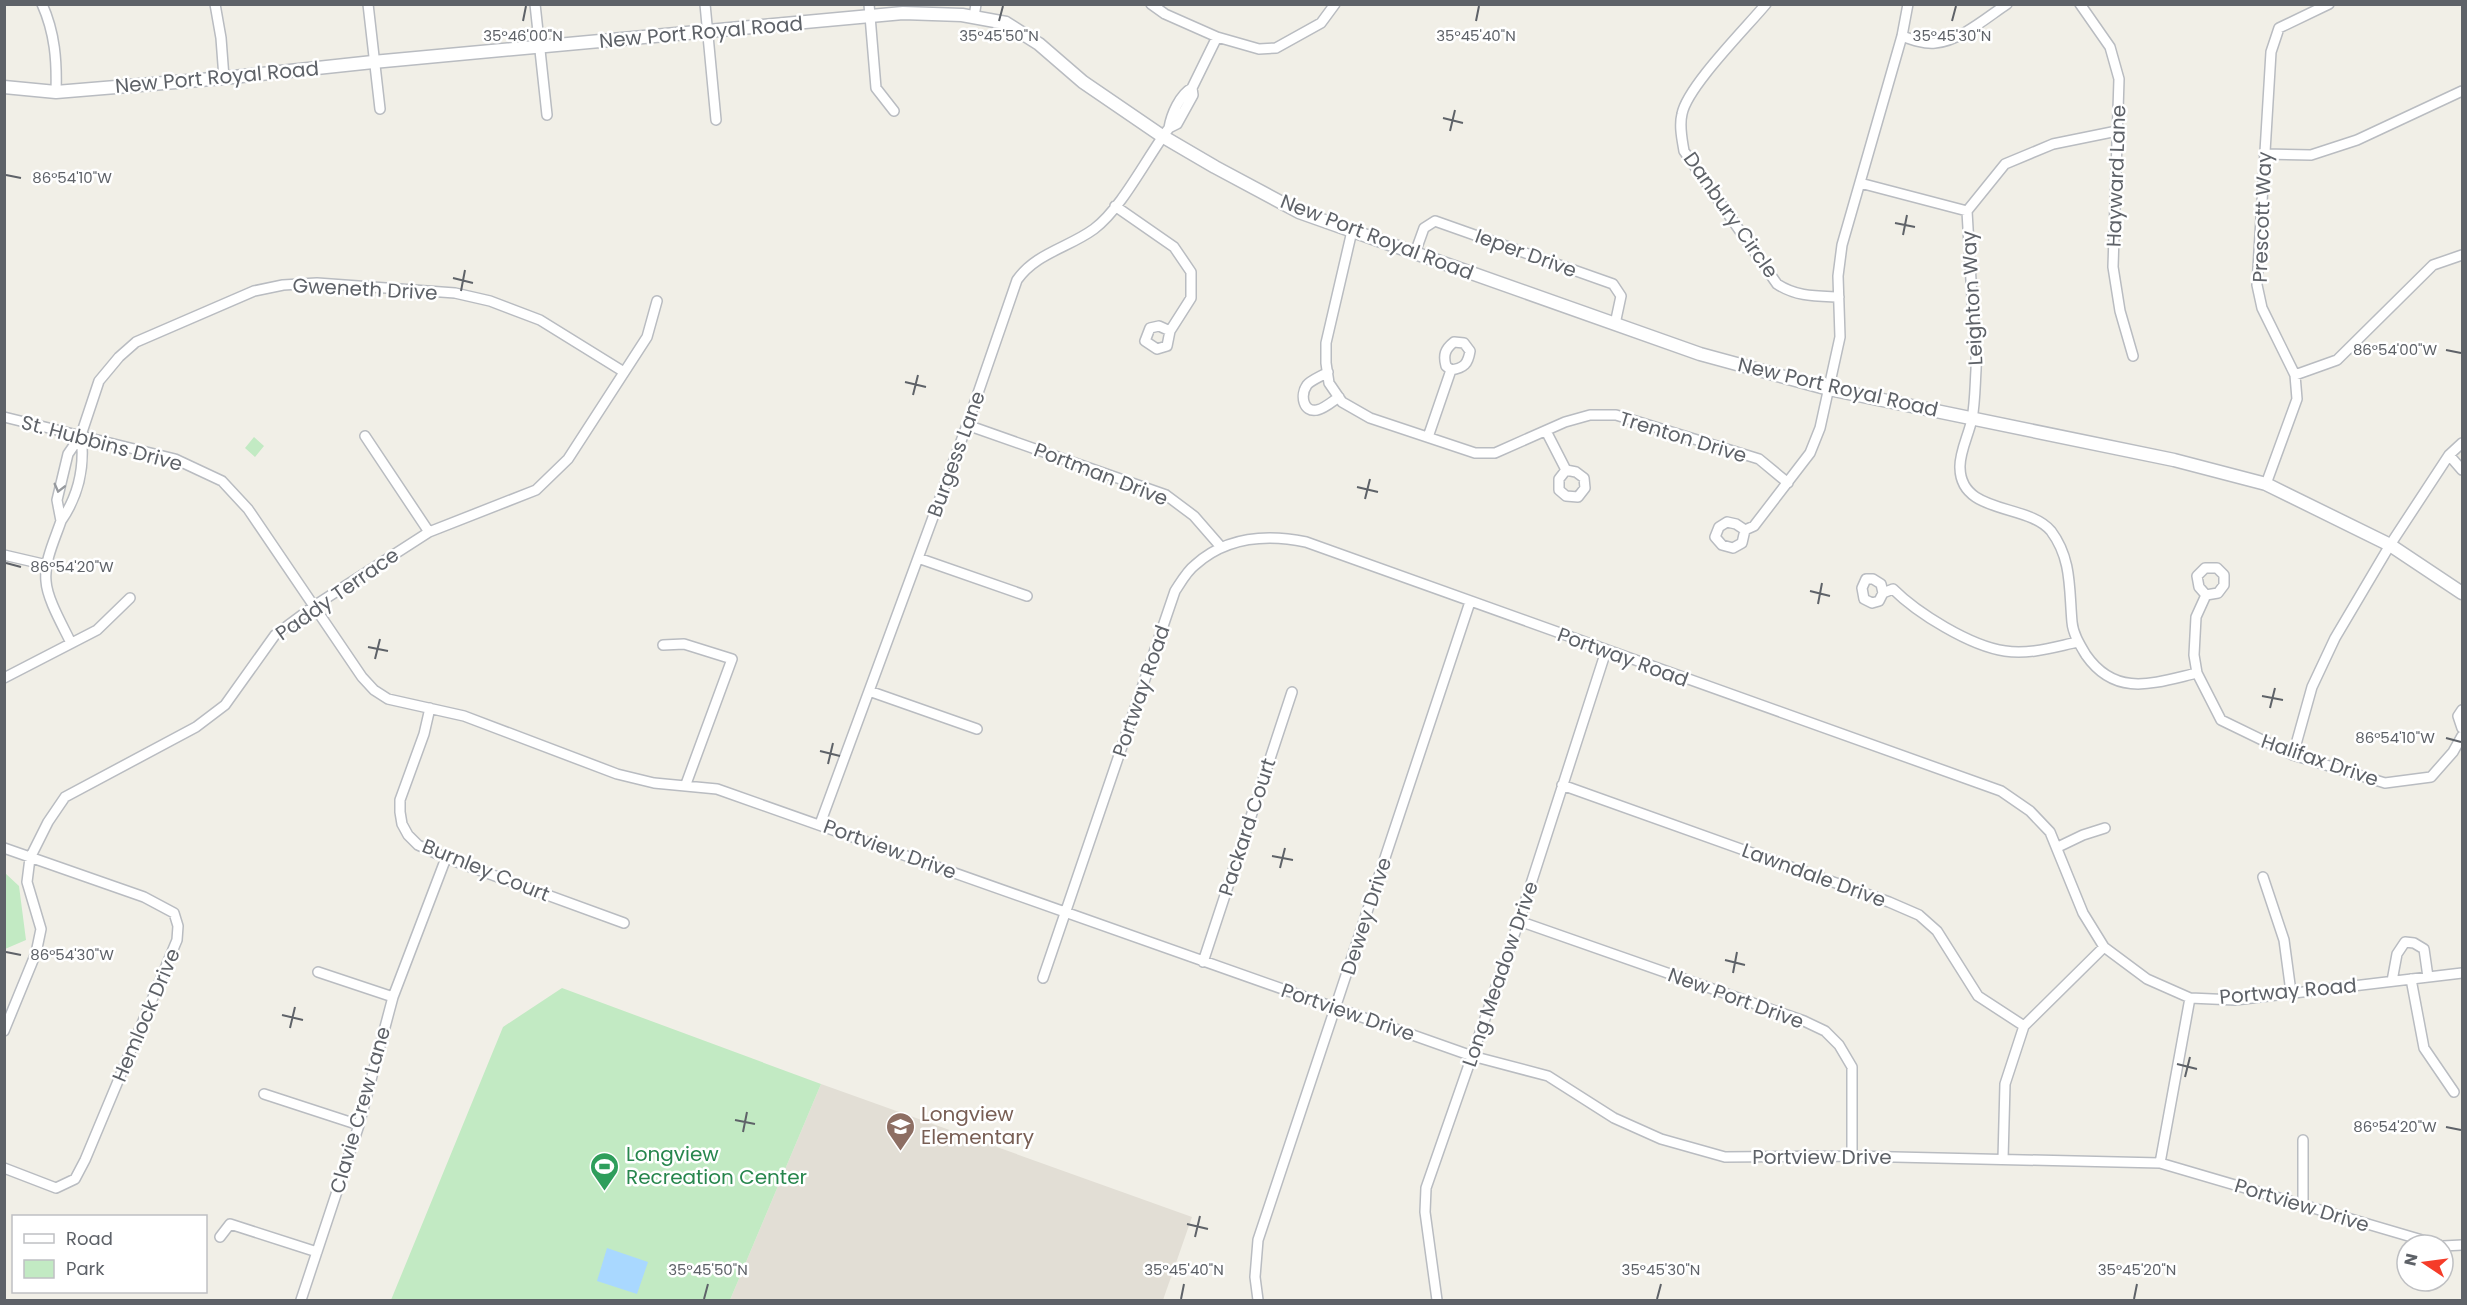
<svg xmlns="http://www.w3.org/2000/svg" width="2467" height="1305" viewBox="0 0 2467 1305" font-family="Poppins,sans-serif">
  <rect width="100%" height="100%" fill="#f1efe7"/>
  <!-- education -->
  <path fill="#e2ded5" d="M821,1084L1192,1217L1163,1300H730Z"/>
  <!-- green -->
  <path fill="#c2eac3" d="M254,437L264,446L255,457L245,448Z
    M5,873L19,886L26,940L5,949Z
    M562,988L821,1084L730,1300H391L503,1027Z"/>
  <!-- water -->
  <path fill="#a9d8ff" d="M607,1248L648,1262L637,1294L597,1281Z"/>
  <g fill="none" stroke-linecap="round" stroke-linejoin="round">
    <defs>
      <path id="minor" d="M42,4C55,33 57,61 56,92
        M215,4L221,38L224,78
        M368,4L380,109
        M535,4L547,115
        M705,4L716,120
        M869,4L876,88L894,111
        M1151,4L1165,14L1217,37
        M1766,4C1746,28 1687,87 1682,114C1679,126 1682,139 1684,151L1777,284C1797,297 1816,296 1839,297
        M2080,4L2110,47L2119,79L2113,267L2120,311L2133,356
        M974,17L976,4
        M1902,36C1913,40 1924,44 1935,43C1960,41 1986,18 2007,4
        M1192,88L1217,37L1259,49L1276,48L1321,23L1335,4
        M1192,88L1193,95L1177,124L1169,128C1171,115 1180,94 1192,88Z
        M2117,131L2053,144L2005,164L1967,211C1969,246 1971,281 1973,315C1974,333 1977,352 1976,370C1975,386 1975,403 1972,419C1969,434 1959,453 1960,468C1961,515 2028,503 2051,531C2072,559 2069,589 2072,622C2073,634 2080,645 2086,655C2116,698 2154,683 2197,673
        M2264,154L2311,155L2357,140L2462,91
        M1860,183L1967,211
        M1115,206L1174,247L1191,272V298L1170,331L1167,346L1157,349L1145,341L1150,328L1159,326L1170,331
        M1352,231L1326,343V363L1329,383L1342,402L1370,418L1475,453H1495L1565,422L1590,415H1616L1759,459L1788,483
        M1415,253L1424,228L1435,221L1613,284L1621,296L1615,324
        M1328,372C1322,376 1311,380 1307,385C1300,395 1303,413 1317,410C1324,409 1333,401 1339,397
        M2295,375L2337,360L2433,265L2462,255
        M4,417L175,459L222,481L248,509L362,677L374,690L388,699L464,716L617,774L654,783L717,789L1472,1056L1548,1076L1614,1118L1661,1139L1725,1157L1852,1156L2160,1163L2439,1245
        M967,425L1166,495L1194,516L1221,547
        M1546,431L1566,470L1576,472L1584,478L1585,488L1578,497L1566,496L1559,490V479L1566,470
        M81,435C85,466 79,495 61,521L57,500L68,454L81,435L99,381L119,357L136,342L254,291L283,285L317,283L455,293L490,301L540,320L624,372
        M365,436L429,532
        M1428,437L1451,370C1464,368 1468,364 1470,351L1464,343L1454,342C1445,349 1443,355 1446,366L1451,370
        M2449,455L2462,470
        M2266,484L2297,399L2295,375L2262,308L2257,285L2271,52L2279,28L2329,4
        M61,521C55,539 44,561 46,581C47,599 63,626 71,643
        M1745,530L1736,524L1727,522L1719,527L1715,537L1722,545L1733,548L1742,543L1745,530L1754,526L1810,453L1820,428L1840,337L1838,276L1842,245L1902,36L1908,4
        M4,555L47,565
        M918,558L1027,596
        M2205,568H2217L2224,575V585L2218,593L2206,595L2199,587L2197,576Z
        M1883,593L1879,601L1872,603L1864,599L1862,588L1866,579H1873L1881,584L1883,593L1893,589C1917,613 1970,646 2005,651C2029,655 2054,647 2078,642
        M2206,595L2196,617L2194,655L2197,673L2221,720L2293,755L2385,783L2431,777L2453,752L2462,736
        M663,645L684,644L732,659L686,784
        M4,678L97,630L130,598
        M869,691L977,729
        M430,708L424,734L400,800V812L402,824L408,835L418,845L446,858L624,923
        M2462,710L2458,716L2462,728
        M2293,755L2312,687L2335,638L2390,545L2449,455L2462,443
        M1562,785L1889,902L1919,915L1937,931L1978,996L2024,1026
        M820,824L967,425L1017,280C1036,253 1068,248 1094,229C1122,208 1147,157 1169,128
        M2058,847L2083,835L2105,828
        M4,848L144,897L174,913L178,926L177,940L85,1160L75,1179L56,1188L4,1168
        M2263,877L2284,940L2291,992
        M1519,921L1804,1021L1825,1031L1839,1045L1852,1067V1156
        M1203,962L1292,692
        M318,972L393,997
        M1043,978L1175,591C1181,582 1187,571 1195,565C1226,537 1267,534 1306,542L2001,791L2030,811L2050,832L2083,913L2104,947L2147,979L2190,998L2235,1000L2462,973
        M2411,979L2424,1048L2454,1092
        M2392,981L2397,954L2405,942L2414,943L2424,949L2428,977
        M4,1031L36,953L41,929L27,882L30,858L48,822L65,797L196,727L225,705L275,635L314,606L429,532L536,490L568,459L647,337L657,301
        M264,1094L359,1125
        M2303,1140V1206
        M2003,1159L2005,1084L2024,1026L2104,947
        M2160,1163L2190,998
        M220,1237L230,1224L317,1252
        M2443,1246L2462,1245
        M301,1300L359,1125L393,997L446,858
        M1258,1300L1255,1277L1258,1240L1470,602
        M1437,1300L1425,1212L1426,1188L1519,921L1606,651"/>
      <path id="tertiary" d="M4,87L56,92L224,78L373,62L903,13L962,15L1006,23L1039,44L1083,82L1162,136L1215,167L1299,212L1700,354L1829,389L2174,460L2266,484L2390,545L2462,593"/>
    </defs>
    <!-- minor casing -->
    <use href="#minor" stroke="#b9bcc1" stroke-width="12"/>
    <!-- tertiary casing -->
    <use href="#tertiary" stroke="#b9bcc1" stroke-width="15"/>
    <!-- minor -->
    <use href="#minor" stroke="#fff" stroke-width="9"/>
    <!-- tertiary -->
    <use href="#tertiary" stroke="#fff" stroke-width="12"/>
  </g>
  <!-- one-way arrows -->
  <defs><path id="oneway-chevron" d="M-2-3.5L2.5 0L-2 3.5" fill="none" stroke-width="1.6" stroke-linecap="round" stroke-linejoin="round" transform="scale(1.5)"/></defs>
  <use stroke="#96999d" href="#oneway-chevron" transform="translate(59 488) rotate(104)"/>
  <!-- ticks -->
  <path fill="none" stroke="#5e6268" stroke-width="2" d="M523,21L526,6M999,21L1003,6M1476,21L1479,6M1952,21L1956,6M1443,118L1463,123M1450,131L1455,110M6,175L21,178M1895,223L1915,227M1903,235L1907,215M453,278L473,283M461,291L465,270M2446,350L2461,353M905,382L926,387M913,395L918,375M1357,487L1378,492M1365,499L1370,479M6,563L21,567M1810,591L1830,596M1818,604L1822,583M368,647L388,651M375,659L380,639M2262,696L2283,700M2270,708L2275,688M2446,738L2461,742M820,751L840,756M828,764L833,743M1272,856L1293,860M1280,868L1285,848M6,952L21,955M1725,960L1745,965M1733,973L1737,952M282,1015L303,1020M290,1028L295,1007M2177,1064L2197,1069M2185,1077L2190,1057M735,1120L755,1124M2446,1127L2461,1130M743,1132L747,1112M1187,1224L1208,1229M1195,1237L1200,1216M704,1299L708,1284M1181,1299L1184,1284M1657,1299L1661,1284M2134,1299L2137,1284"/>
  <!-- icons -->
  <defs>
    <symbol id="school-pin" viewBox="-11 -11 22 30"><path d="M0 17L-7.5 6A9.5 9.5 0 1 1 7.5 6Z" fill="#8d6e63" stroke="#fff"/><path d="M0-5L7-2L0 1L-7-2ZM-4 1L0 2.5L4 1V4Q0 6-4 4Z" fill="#fff"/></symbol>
    <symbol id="stadium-pin" viewBox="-11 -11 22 30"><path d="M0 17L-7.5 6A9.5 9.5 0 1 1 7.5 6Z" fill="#2e9e5b" stroke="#fff"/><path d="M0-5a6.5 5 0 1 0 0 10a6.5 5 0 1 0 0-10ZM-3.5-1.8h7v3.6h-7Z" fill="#fff"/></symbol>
  </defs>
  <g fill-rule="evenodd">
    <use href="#school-pin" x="884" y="1110" width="33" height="45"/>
    <use href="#stadium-pin" x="588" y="1150" width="33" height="45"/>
  </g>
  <g text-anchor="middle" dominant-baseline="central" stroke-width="5" stroke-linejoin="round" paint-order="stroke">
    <!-- street labels -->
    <g font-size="20" fill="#5e6268" stroke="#fff">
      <text transform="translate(701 32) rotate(-5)">New Port Royal Road</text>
      <text transform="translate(217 77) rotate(-5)">New Port Royal Road</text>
      <text transform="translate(2116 176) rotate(-88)">Hayward Lane</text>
      <text transform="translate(1731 215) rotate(55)">Danbury Circle</text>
      <text transform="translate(2262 217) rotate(-88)">Prescott Way</text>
      <text transform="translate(1377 237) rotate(21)">New Port Royal Road</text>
      <text transform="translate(1526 253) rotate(20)">Ieper Drive</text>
      <text transform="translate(365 289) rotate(3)">Gweneth Drive</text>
      <text transform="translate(1972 298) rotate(-93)">Leighton Way</text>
      <text transform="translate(1838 387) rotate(13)">New Port Royal Road</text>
      <text transform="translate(1683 437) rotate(17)">Trenton Drive</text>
      <text transform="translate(102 443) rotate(15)">St. Hubbins Drive</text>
      <text transform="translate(956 454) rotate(-70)">Burgess Lane</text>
      <text transform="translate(1101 474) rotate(21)">Portman Drive</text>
      <text transform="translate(337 594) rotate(-35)">Paddy Terrace</text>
      <text transform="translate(1623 657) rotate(20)">Portway Road</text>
      <text transform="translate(1141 691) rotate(-71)">Portway Road</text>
      <text transform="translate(2320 760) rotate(19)">Halifax Drive</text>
      <text transform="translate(1247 827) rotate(-72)">Packard Court</text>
      <text transform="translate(890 849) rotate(20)">Portview Drive</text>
      <text transform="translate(486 870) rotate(22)">Burnley Court</text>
      <text transform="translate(1814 875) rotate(20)">Lawndale Drive</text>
      <text transform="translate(1366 916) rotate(-72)">Dewey Drive</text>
      <text transform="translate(1500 974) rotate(-71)">Long Meadow Drive</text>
      <text transform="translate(2288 991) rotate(-5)">Portway Road</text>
      <text transform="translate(1736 998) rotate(20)">New Port Drive</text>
      <text transform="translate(1348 1012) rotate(19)">Portview Drive</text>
      <text transform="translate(146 1015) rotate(-67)">Hemlock Drive</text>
      <text transform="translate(360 1110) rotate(-74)">Clavie Crew Lane</text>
      <text x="1822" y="1157">Portview Drive</text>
      <text transform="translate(2302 1205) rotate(17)">Portview Drive</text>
    </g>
    <!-- education labels -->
    <g font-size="20" fill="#785e54" stroke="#fff" text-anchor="start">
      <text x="921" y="1114">Longview<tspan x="921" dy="23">Elementary</tspan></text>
    </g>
    <!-- leisure labels -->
    <g font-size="20" fill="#27864d" stroke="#fff" text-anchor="start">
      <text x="626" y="1154">Longview<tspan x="626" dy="23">Recreation Center</tspan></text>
    </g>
  </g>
  <g font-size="15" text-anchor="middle" fill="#5e6268" stroke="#fff" stroke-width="5" stroke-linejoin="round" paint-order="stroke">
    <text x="523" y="41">35°46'00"N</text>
    <text x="999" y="41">35°45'50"N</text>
    <text x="1476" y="41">35°45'40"N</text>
    <text x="1952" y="41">35°45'30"N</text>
    <text x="72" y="183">86°54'10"W</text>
    <text x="2395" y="355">86°54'00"W</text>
    <text x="72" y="572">86°54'20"W</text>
    <text x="2395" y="743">86°54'10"W</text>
    <text x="72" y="960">86°54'30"W</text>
    <text x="2395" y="1132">86°54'20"W</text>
    <text x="708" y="1275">35°45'50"N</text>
    <text x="1184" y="1275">35°45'40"N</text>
    <text x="1661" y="1275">35°45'30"N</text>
    <text x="2137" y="1275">35°45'20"N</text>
  </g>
  <!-- border -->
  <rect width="2467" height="1305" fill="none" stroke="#5e6268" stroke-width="12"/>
  <!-- legend -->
  <rect x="12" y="1215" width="195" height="78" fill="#ffffff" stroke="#bfc0c3" stroke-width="1.5"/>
  <rect x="24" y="1234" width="30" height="9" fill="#ffffff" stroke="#bfc0c3" stroke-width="1.5"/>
  <text x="66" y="1245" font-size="18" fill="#5e6268">Road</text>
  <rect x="24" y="1260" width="30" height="18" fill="#c2eac3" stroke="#bfc0c3" stroke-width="1.5"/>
  <text x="66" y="1275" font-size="18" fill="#5e6268">Park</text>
  <!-- north arrow -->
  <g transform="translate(2425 1263) rotate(283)"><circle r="28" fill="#ffffff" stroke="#bfc0c3" stroke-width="1.5"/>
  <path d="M0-4.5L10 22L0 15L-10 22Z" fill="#f53c29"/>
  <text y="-9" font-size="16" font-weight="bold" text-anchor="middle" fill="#5e6268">N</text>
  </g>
</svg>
